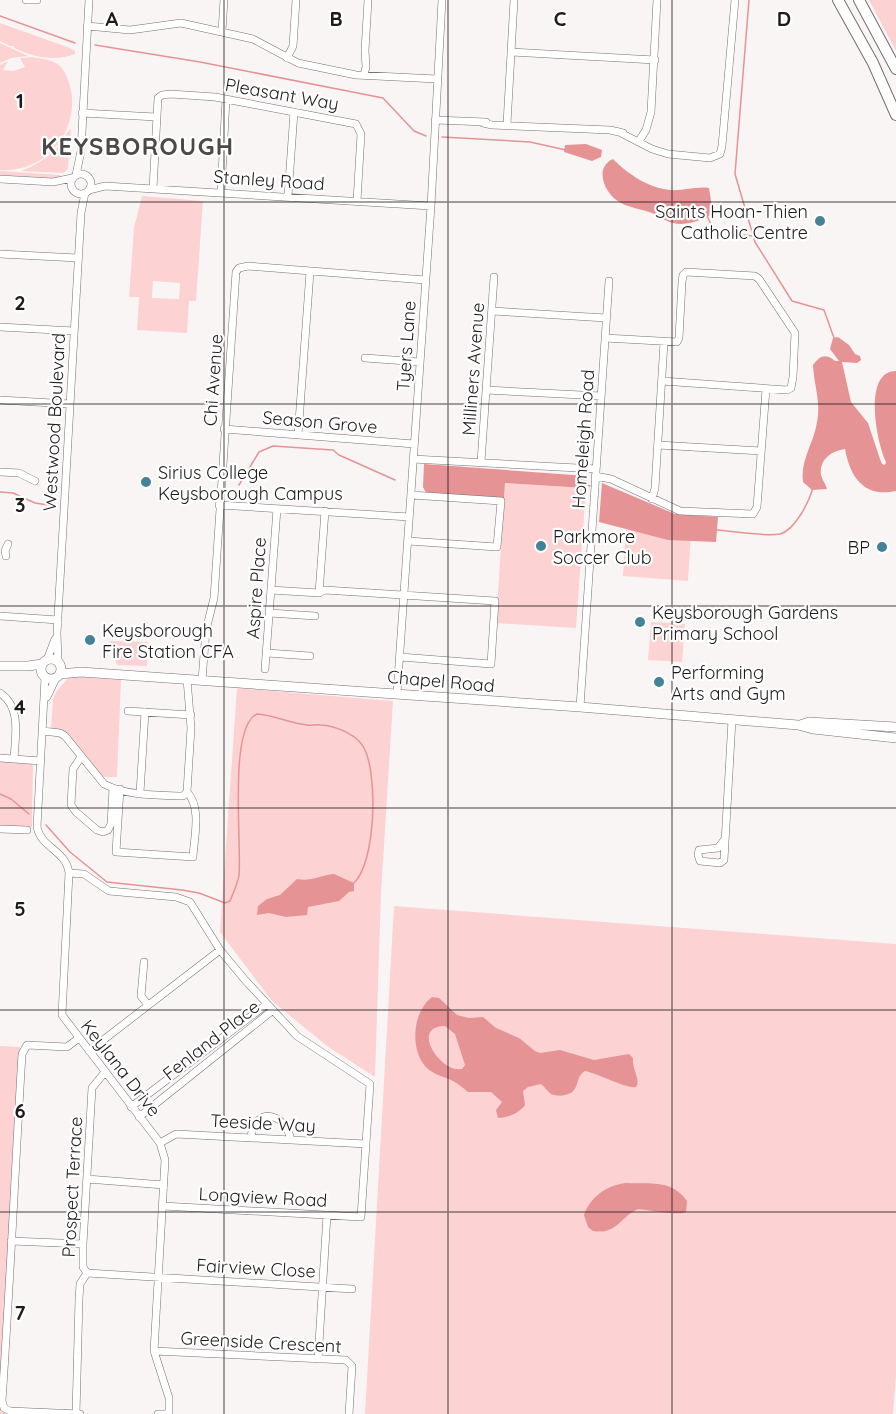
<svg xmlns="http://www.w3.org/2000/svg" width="896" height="1414" viewBox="0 0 896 1414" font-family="Quicksand,sans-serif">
  <rect width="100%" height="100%" fill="#faf5f5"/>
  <!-- green -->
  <path fill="#fdd2d2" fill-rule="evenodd" d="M869,0H896V51Z
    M0,23L70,48L75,51V54C55,62 33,57 14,48V46H10L0,41Z
    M0,43L28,56L11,58L0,63Z
    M32,57C42,59 51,59 59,65C66,71 69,82 71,90C79,133 45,173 0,170V65L8,61L3,70L13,71L25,67L20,58Z
    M71,129L68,169L63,173L21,171C35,166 49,157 60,144C64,139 65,133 71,129Z
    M0,171L60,175V179L0,175Z
    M142,196L203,201L196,301H189L187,333L137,330L139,297H129L134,228ZM153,281L180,283L179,299L152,298Z
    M505,483L586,488L576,628L496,623Z
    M626,530L691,535L688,581L623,576Z
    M651,622L685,624L682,662L648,660Z
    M109,641L148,642L147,666L117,665Z
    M70,676L121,680L117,777H102L61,730L51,728L53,700L56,692Z
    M237,688L393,701L381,894L375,1077L327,1046L272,1001L220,932Z
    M0,761L32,763L33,765L32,827L0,826Z
    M394,906L896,944V1374L893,1414H365Z
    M0,1046L20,1047L1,1412L21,1414H0Z"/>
  <!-- water -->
  <path fill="#e69396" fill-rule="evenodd" d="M586,144L602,150L601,157L592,161L564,152L565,145Z
    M613,159C628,174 648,188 671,190C683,191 696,186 709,188L712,207L709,216C699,221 684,226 673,223C665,221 659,216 652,213C642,209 630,208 621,203C605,195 593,168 613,159Z
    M838,337L849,345L855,354L860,356L861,360L857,363L842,362L851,402L868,423L880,459L882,464L885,465L886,462C877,444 862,371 896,371V491C864,498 850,477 845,449C831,451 819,460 821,475C822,479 826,485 827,489L812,490L803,482C800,460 814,443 817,422C821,402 814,385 813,365C820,356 825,353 835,361H839L830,349L833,338Z
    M424,464L587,476L586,488L505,483L504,498L426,493L423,487Z
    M602,483L675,514L718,517L716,542L668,540L599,522Z
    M334,874L354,883V891L349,892L339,901L308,907L307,915L286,917L269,913L257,915L258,906L267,899L280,895L297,879C310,882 321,875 334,874Z
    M432,997L439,998L457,1015L469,1018L483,1017L496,1028L519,1038L535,1051L540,1053L560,1050L594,1060L629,1054L633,1058C632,1070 641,1080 636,1087C626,1089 597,1073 585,1071C574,1077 581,1092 565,1095C561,1096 556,1096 551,1094C547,1091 545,1087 541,1084L528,1087L523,1091L525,1105C518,1114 509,1117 498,1118L496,1110L502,1102L491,1092H468C463,1088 459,1084 453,1081C445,1077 435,1075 428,1069C409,1052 412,1012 432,997ZM445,1026L455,1034L465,1065L462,1069C441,1074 409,1026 445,1026Z
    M626,1183C649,1184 672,1179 687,1201L686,1212C680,1216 649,1210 638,1209C620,1217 617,1235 593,1231L588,1227L584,1215C590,1197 607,1185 626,1183Z"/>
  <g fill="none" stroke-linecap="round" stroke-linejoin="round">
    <!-- stream -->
    <path stroke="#e69396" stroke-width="1.5" d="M749,0L735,174L755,242L792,301L824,310L834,338
      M0,16L75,43
      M95,45L200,62L383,98L414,131L426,136
      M442,137L530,142L566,150
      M707,216L711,224L719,233
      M744,235L752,236
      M585,484L590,486
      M239,485L259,452L273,446L333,450L339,455L395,480
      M0,492L13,493L35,503L55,506
      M717,530C732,531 766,537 780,534C795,530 809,502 813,488
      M0,794L11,799L29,814
      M46,825L70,852L107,882L182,890L199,893L225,903L230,901C233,893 238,883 239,875C242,845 228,727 257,714C274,715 289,723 307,725C311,726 316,724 321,725C329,725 344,730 351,735C356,737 362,744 364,748C378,774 376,862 354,883"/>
    <defs>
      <path id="street" d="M26,0H37
        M87,26L130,30L181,23L253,39L298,63L356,75L437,79
        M222,31L224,0
        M511,52L655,60
        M287,58L293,46L296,0
        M364,75L366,67L365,51L368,0
        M82,113L156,117
        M435,120L486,122
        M483,123L492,125L610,130L623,133
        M507,124L514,0
        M619,132L652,149L668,154L710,158L720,154L722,146L735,0
        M639,141L646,130L651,112L657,0
        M71 184a10 10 0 1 1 20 0a10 10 0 1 1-20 0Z
        M76,175L81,151L89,0
        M0,179L53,182L72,178
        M153,188L158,98L162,95L171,94L215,97L356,124L361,134L357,201
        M89,190L105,186L431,206
        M221,192L226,99
        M288,196L294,112
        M0,254L78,258
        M492,311L606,318
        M0,327L74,331
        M605,338L677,342L679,338L682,282L683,275L686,272L755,276L759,279L795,333L793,377L791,388L787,390L662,381
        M365,358L420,362
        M486,390L601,396
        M0,400L70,404
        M224,429L414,444
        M298,435L310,272
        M658,445L761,451
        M413,459L596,469
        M481,462L494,277
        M0,472L19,473L35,481
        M595,476L611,479L680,511L753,514L757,507L766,389
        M652,499L655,488L664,342
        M219,505L409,517
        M408,541L497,547L501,501L411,495
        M6,556L5,551L8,544
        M271,590L319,593L325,590L495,601L491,664L400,657
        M319,593L325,511
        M270,613L315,616
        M0,616L58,620
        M267,653L310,656
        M47,660L55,639
        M58,662L57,633L81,213L85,193
        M265,669L277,509
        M45,678L37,827C41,848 66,850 69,873L62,1015L160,1143L165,1160L154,1351L169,1398V1414
        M202,680L206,630L214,598L236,272L239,268L248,266L425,280
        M0,693C22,707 15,738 14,759
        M397,693L431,206L442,0
        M47,697L56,678
        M580,707L609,281
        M128,711L191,715
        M43,731L60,733L65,736L104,784C127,796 157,795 183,796L187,792L191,728L187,679
        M81,757L73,769L71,805L76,812L97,830L103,832L108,830L111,824L113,788
        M0,758L41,761
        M120,789L116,852L193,857C194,837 202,808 187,792
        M140,793L145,712
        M0,829L27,830
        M725,839L718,848L699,850L698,855L700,861L720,863L724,860L732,720
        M69,873L84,874L109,891L176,897L190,902L220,950L245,980L297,1036L370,1084L361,1217L163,1206
        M144,962L141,996L148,1005
        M79,1038L67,1047L27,1045L22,1054C15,1170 10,1285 2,1401L4,1408L10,1411L80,1414
        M89,1051L220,950
        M131,1107L267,1004
        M139,1117L273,1010
        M251,1137C255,1106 285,1112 291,1140
        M160,1143L176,1134L366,1144
        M87,1179L164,1185
        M11,1241L83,1244
        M87,1273L352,1289
        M154,1351L346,1360L352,1366L349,1414
        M318,1359L327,1215
        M76,1414L79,1299L80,1284L87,1273L83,1267V1244L92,1088L105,1072
        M158,1414H169"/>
      <path id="secondary" d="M41 669a10 10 0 1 1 20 0a10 10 0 1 1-20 0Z
        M0,666H28L42,664
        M60,674L81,672L580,707L798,725L813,729L896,738
        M800,725L809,722L896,727"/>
      <path id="primary" d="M838,0L873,63L896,115
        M859,0L896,69"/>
    </defs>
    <!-- street casing -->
    <use href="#street" stroke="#757070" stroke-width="8"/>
    <!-- secondary casing -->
    <use href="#secondary" stroke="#757070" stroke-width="10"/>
    <!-- primary casing -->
    <use href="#primary" stroke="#757070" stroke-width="12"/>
    <!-- street -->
    <use href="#street" stroke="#fff" stroke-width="7"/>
    <!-- secondary -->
    <use href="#secondary" stroke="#fff" stroke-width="9"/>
    <!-- primary -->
    <use href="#primary" stroke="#fff" stroke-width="10"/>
  </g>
  <!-- grid -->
  <path fill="none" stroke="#1d1b1b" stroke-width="1.5" stroke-opacity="0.55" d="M224,0V1414M448,0V1414M672,0V1414M0,202H896M0,404H896M0,606H896M0,808H896M0,1010H896M0,1212H896"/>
  <!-- markers -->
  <g fill="#448298" stroke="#fff" stroke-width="2">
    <circle cx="820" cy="221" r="6"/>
    <circle cx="146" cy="482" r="6"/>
    <circle cx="541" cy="546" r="6"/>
    <circle cx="882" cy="547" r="6"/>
    <circle cx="640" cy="622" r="6"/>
    <circle cx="90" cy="640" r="6"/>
    <circle cx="659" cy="682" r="6"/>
  </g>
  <g text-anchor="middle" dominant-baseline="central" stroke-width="4.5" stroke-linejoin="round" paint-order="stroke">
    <!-- street labels -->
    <g font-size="18" fill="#1d1b1b" stroke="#fff">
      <text transform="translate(282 94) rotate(10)">Pleasant Way</text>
      <text transform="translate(269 180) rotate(4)">Stanley Road</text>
      <text transform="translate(406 346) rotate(-86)">Tyers Lane</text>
      <text transform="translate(473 369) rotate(-86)">Milliners Avenue</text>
      <text transform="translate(213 380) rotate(-86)">Chi Avenue</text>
      <text transform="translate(54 422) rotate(-87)">Westwood Boulevard</text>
      <text transform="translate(320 422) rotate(5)">Season Grove</text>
      <text transform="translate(583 439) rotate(-86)">Homeleigh Road</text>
      <text transform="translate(256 588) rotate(-86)">Aspire Place</text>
      <text transform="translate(441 681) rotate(5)">Chapel Road</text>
      <text transform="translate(211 1040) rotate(-38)">Fenland Place</text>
      <text transform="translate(121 1068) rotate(52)">Keylana Drive</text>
      <text transform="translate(263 1123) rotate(3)">Teeside Way</text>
      <text transform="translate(72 1187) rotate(-87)">Prospect Terrace</text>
      <text transform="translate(263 1197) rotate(3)">Longview Road</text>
      <text transform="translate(256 1268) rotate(3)">Fairview Close</text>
      <text transform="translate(261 1342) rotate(3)">Greenside Crescent</text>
    </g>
    <!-- poi labels -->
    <g font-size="18" fill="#1d1b1b" stroke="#fff" text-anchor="start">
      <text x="808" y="211" text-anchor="end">Saints Hoan-Thien<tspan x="808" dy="21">Catholic Centre</tspan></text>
      <text x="158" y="472">Sirius College<tspan x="158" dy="21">Keysborough Campus</tspan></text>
      <text x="553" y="536">Parkmore<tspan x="553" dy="21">Soccer Club</tspan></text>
      <text x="870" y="547" text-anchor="end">BP</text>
      <text x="652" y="612">Keysborough Gardens<tspan x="652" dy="21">Primary School</tspan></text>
      <text x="102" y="630">Keysborough<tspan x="102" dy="21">Fire Station CFA</tspan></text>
      <text x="671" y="672">Performing<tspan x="671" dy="21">Arts and Gym</tspan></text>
    </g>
    <!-- district labels -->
    <g font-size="24" font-weight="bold" letter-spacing="1.5" fill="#4c4848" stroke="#fff">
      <text x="138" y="146">KEYSBOROUGH</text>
    </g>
  </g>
  <g font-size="20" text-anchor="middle" font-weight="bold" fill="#1d1b1b" stroke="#fff" stroke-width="4.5" stroke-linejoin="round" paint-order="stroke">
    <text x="112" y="26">A</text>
    <text x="336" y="26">B</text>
    <text x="560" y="26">C</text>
    <text x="784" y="26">D</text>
    <text x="20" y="108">1</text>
    <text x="20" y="310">2</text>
    <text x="20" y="512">3</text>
    <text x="20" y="714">4</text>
    <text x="20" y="916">5</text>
    <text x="20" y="1118">6</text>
    <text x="20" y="1320">7</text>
  </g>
</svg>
